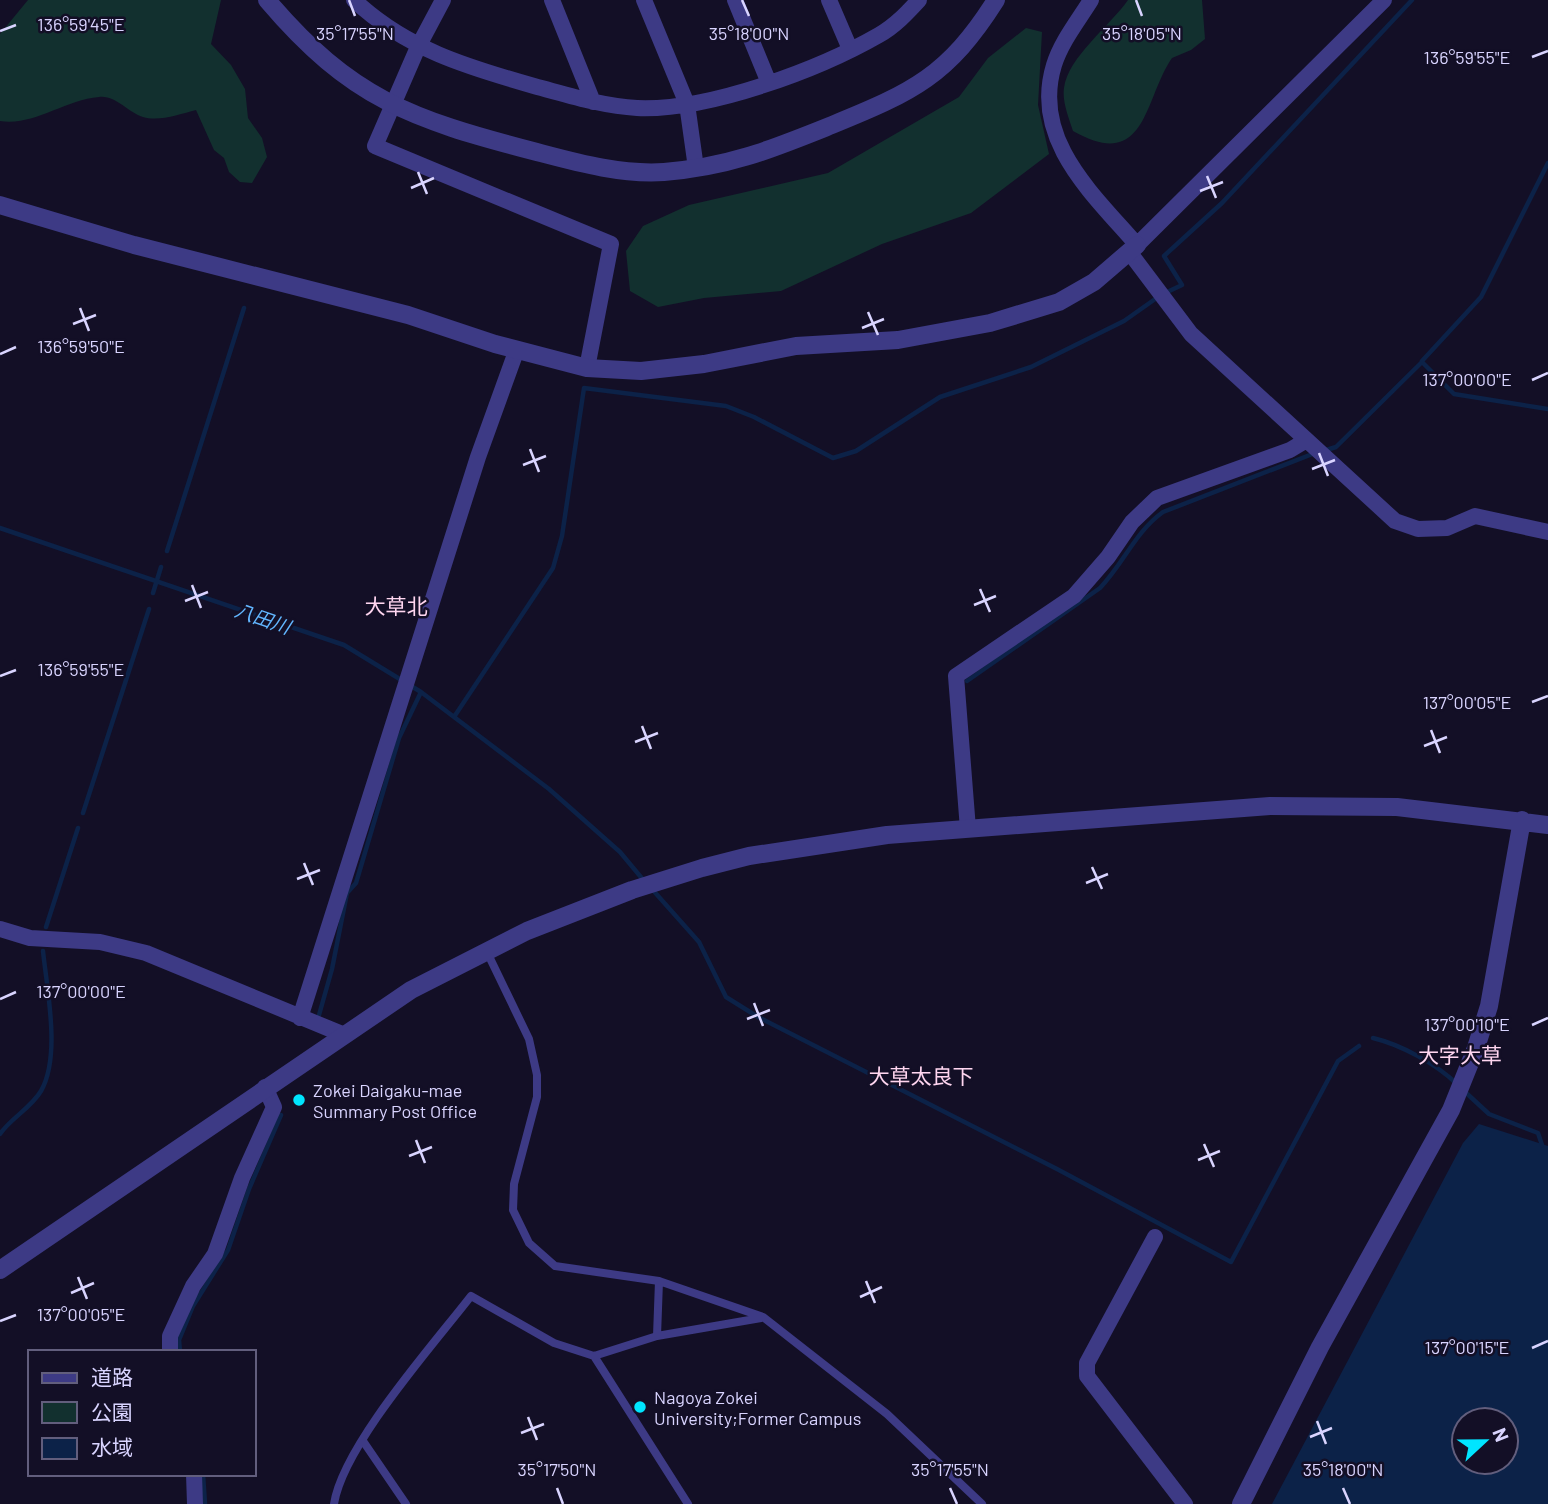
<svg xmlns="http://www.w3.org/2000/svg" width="1548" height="1504" viewBox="0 0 1548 1504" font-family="Barlow,'Noto Sans JP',sans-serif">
  <rect width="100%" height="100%" fill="#130f26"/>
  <!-- green -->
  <path fill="#12302f" d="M28,0H221L211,44L231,65L245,89L248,118L262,138L267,157L252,183L240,182L229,172L224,158L214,150L196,110C180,114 159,122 143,117C127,112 116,95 99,97C64,100 35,126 0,121V34Z
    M1128,0H1202L1205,39L1191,50L1172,58C1144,98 1147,173 1073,131C1069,118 1062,102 1064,88C1068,57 1110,26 1128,0Z
    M1026,28L1042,32L1038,105L1049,154L971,213L882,244L781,291L704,298L658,307L630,291L626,251L643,226L689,205L828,173L959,97L988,58Z"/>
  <!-- water -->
  <path fill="#0c2248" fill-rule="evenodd" d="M1479,1124L1548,1146V1504H1272L1463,1143ZM1464,1420H1506V1462H1464Z"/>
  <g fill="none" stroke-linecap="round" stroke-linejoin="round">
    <!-- stream -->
    <path stroke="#0c2248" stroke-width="4.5" d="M1165,293L1182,285L1164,256L1222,203L1412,0
      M1422,361L1481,297L1548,163
      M1323,451L1336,447L1422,362L1454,394L1548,409
      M0,528L344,645L421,692L549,789L620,852L645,882
      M167,551L244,308
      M153,593L161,567
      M967,681L1100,588C1124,563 1135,532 1163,512L1315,453
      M454,717L553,568L562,536L584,388L726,406L754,417L833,458L856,451L940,397L1031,367L1124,321L1158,297
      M83,813L149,609
      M651,888L699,942L726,997L758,1017L1057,1169L1231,1262L1338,1061L1359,1046
      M46,927L78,828
      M319,1015L332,969L347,893L356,883L399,738L421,692
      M1373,1038C1402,1045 1436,1064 1457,1084
      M1463,1090L1489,1114L1538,1133L1542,1145
      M0,1134C11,1118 31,1108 41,1091C61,1056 47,990 43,951
      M180,1352L179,1340L193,1306L228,1250L249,1189L281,1115
      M203,1474L205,1504"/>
    <!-- service -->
    <path stroke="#3d3a85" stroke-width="8" d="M487,952L529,1039L537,1075V1097L514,1184L513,1210L529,1243L555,1266L659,1281L763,1317L887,1414L982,1504
      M657,1336L761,1318
      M594,1356L688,1504
      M363,1441L406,1504
      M334,1504C343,1446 433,1345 471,1296L554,1343L594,1356L657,1336L659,1281"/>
    <!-- minor -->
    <path stroke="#3d3a85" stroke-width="16" d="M354,0C406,49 467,67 534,86C568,95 602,106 637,108C708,111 818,70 879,35C895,26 907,13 919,0
      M443,0L418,47L375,146L611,244L587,368
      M552,0L593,102
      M644,0L687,104L696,168
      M735,0L769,83
      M829,0L850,49
      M1091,0C1078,21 1061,42 1054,65C1031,140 1093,194 1137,245L1384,0
      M1130,253L1191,334L1395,521L1418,529L1447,528L1475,516L1548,532
      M968,829L956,676L1074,596L1108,557L1132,522L1157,498L1290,450L1305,441
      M0,929L30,938L100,942L146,953L342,1034
      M300,1018L478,457L517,349
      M1155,1237L1087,1363V1376L1185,1504
      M170,1352V1336L193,1286L215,1254L242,1178L274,1107L265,1087
      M194,1474L195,1504"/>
    <!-- tertiary -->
    <path stroke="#3d3a85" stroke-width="18" d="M267,0C351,99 411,119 533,151C575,162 620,175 664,172C729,167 772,149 832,125C913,92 948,76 996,0
      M0,205L134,245L408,315L495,344L587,368L641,371L704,364L796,346L898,340L990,323L1059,302L1094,282L1137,245
      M0,1270L411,990L527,931L632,890L702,868L749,856L887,835L1270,806L1397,807L1548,825
      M1241,1504L1320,1347L1451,1110L1476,1048L1489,1006L1522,820"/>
  </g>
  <!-- ticks -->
  <path fill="none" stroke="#d9d4ff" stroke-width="2.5" d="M349,0L355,16M742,0L749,16M1136,0L1142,16M0,31L16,25M1532,57L1548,51M418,172L427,194M1207,176L1216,198M411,188L434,178M1200,191L1223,182M80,308L89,331M868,312L878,335M73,324L96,315M862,328L884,319M0,354L16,347M1532,380L1548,373M530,449L539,472M1319,453L1328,476M523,465L546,456M1312,469L1335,460M192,585L201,608M980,589L990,612M185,601L208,592M974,605L996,596M0,676L16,670M1532,702L1548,696M642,726L651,749M1431,730L1440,753M635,742L658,733M1424,746L1447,737M304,863L313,885M1092,867L1102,889M297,879L320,870M1086,883L1108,874M0,999L16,992M754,1003L763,1026M747,1019L770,1010M1532,1025L1548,1018M416,1140L425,1163M1204,1144L1214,1167M409,1156L432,1147M1198,1160L1220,1151M78,1277L87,1299M866,1281L875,1303M71,1293L94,1283M860,1297L882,1287M0,1321L16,1315M1532,1348L1548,1341M528,1417L537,1440M1317,1421L1326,1444M521,1433L544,1424M1310,1437L1332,1428M557,1488L563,1504M950,1488L957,1504M1343,1488L1350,1504"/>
  <!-- markers -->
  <g fill="#00e5ff" stroke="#130f26" stroke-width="2.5">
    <circle cx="299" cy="1100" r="7"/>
    <circle cx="640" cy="1407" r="7"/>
  </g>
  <g text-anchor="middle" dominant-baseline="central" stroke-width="5" stroke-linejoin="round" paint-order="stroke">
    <!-- poi labels -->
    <g font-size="18" fill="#d9d4ff" stroke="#130f26" text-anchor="start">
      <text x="313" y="1090">Zokei Daigaku-mae<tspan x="313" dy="21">Summary Post Office</tspan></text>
      <text x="654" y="1397">Nagoya Zokei<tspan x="654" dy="21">University;Former Campus</tspan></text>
    </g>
    <!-- water labels -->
    <g font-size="19" font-style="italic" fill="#62b6ff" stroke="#130f26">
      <text transform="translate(263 618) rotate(19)">八田川</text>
    </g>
    <!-- quarter labels -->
    <g font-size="21" fill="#ffd6f0" stroke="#130f26">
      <text x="396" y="605">大草北</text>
      <text x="1460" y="1054">大字大草</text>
      <text x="921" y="1075">大草太良下</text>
    </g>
  </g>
  <g font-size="18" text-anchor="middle" fill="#d9d4ff" stroke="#130f26" stroke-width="5" stroke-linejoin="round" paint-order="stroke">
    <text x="81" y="31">136°59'45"E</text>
    <text x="355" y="40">35°17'55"N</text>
    <text x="749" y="40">35°18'00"N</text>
    <text x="1142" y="40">35°18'05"N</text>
    <text x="1467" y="64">136°59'55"E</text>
    <text x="81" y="353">136°59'50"E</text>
    <text x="1467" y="386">137°00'00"E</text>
    <text x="81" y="676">136°59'55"E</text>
    <text x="1467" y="709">137°00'05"E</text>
    <text x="81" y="998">137°00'00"E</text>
    <text x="1467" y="1031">137°00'10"E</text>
    <text x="81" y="1321">137°00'05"E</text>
    <text x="1467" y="1354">137°00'15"E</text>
    <text x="557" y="1476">35°17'50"N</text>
    <text x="950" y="1476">35°17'55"N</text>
    <text x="1343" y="1476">35°18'00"N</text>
  </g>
  <!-- legend -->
  <rect x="28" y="1350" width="228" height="126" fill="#130f26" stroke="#625e7d" stroke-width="2"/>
  <rect x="42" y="1373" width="35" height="10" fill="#3d3a85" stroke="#625e7d" stroke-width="2"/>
  <text x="91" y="1385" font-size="21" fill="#d9d4ff">道路</text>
  <rect x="42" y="1402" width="35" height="21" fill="#12302f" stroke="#625e7d" stroke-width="2"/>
  <text x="91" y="1420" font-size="21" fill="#d9d4ff">公園</text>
  <rect x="42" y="1438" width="35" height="21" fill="#0c2248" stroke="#625e7d" stroke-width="2"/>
  <text x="91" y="1455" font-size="21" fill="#d9d4ff">水域</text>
  <!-- north arrow -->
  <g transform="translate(1485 1441) rotate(68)"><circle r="33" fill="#130f26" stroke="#625e7d" stroke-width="2"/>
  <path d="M0-5L12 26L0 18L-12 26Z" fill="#00e5ff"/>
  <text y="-10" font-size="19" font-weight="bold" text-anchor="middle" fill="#d9d4ff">N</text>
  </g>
</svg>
